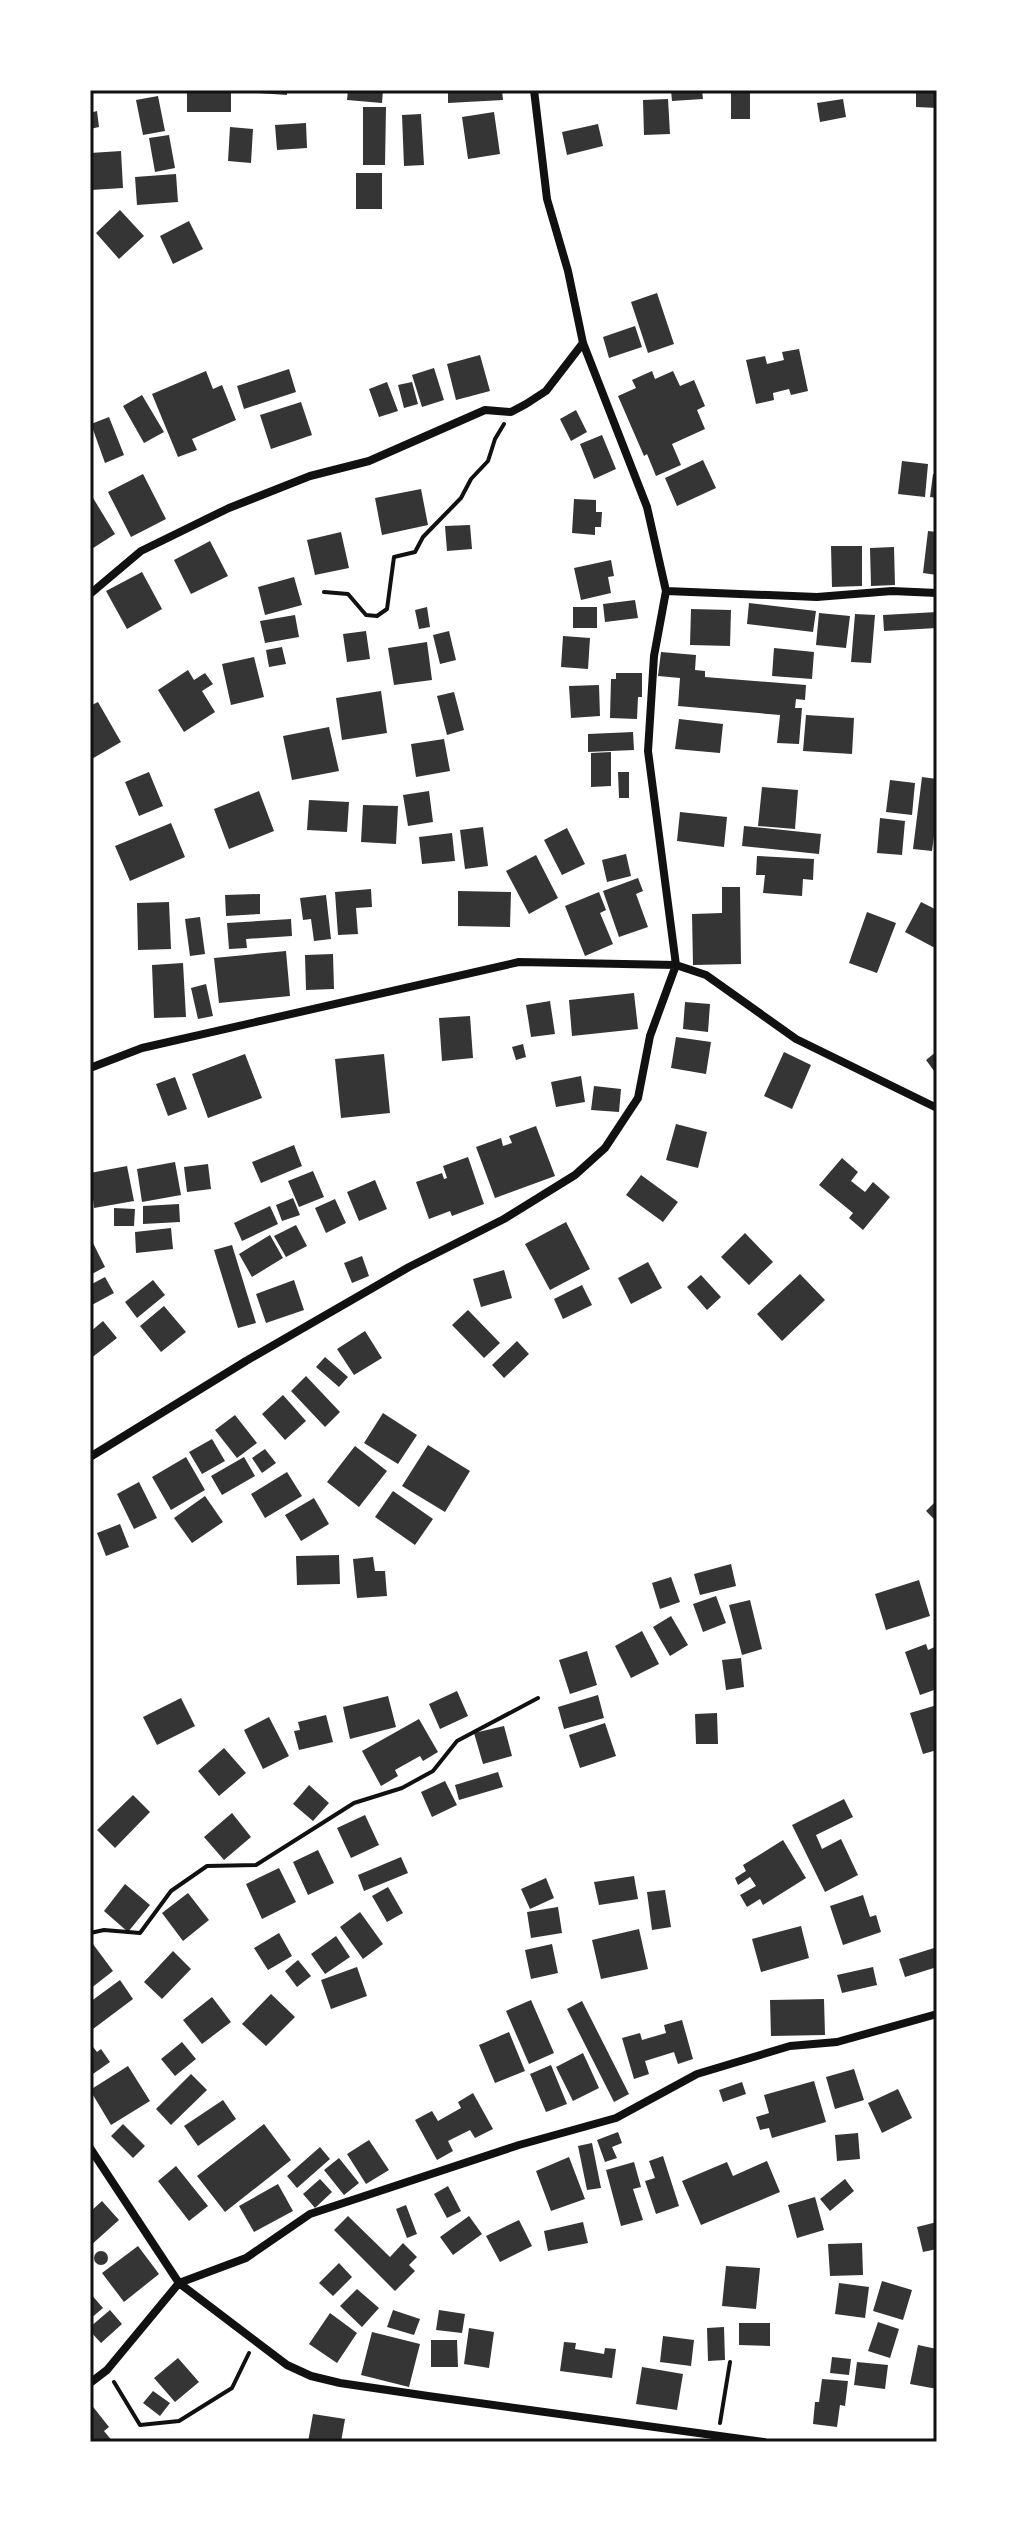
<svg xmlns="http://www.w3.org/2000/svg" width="1027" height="2532" viewBox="0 0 1027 2532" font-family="'Exo 2',sans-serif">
  <rect width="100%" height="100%" fill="#fff"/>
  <!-- building -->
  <path fill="#353535" d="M187,90H231V112H187Z
    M258,90H287V95L258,93Z
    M348,90H383L382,103L347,100Z
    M448,90H502L503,100L448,103Z
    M671,90H702L703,99L672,101Z
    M916,90H937V108L916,107Z
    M731,92H750V119H731Z
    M158,96L165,131L143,135L136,100Z
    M668,99L670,134L644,135L643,100Z
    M843,99L846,117L820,122L817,103Z
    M363,107H386L385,165H363Z
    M97,111L99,127L90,129V113Z
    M494,112L500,154L468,159L462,117Z
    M421,114L424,165L404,166L402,115Z
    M306,123L307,148L277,150L275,125Z
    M598,124L603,146L567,155L562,132Z
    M230,127L253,129L251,163L228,161Z
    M169,135L175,168L155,172L149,138Z
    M121,151L123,188L91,190L90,153Z
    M356,173H382V209H356Z
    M176,174L178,202L137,205L135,177Z
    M120,210L144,236L119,259L96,233Z
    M189,221L203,249L173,264L160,236Z
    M657,293L674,344L648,353L631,302Z
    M635,326L642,347L609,358L603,337Z
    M799,349L808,391L791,395L789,389L773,393L774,400L756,404L746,360L765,356L767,364L784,360L782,352Z
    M480,355L490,391L456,400L447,364Z
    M434,368L444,400L422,407L412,375Z
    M289,369L296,392L244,409L237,386Z
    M206,371L213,389L222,385L236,420L192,439L197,450L178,457L152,394Z
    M652,371L655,379L673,371L680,386L694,380L705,406L697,410L705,429L672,444L681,465L656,476L647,454L644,456L618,396L636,388L632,380Z
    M387,382L398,411L379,417L369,389Z
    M412,382L418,404L404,408L398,385Z
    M142,395L164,432L144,443L123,406Z
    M301,402L312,435L271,449L260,415Z
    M576,410L587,432L571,441L560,419Z
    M109,417L124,455L105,463L91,424Z
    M602,435L616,469L594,479L580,444Z
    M703,460L716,488L677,506L665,478Z
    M902,461L928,464L925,497L898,494Z
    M143,474L166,519L131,537L108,492Z
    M933,474H937V498L930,497Z
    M421,489L428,525L382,535L375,498Z
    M90,493L115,534L90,550Z
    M574,499L596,500V512H602L601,527H595V535L572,533Z
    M470,525L472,549L447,551L445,526Z
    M928,531L937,532V575L923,573Z
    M341,532L349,568L315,575L307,540Z
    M210,541L228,576L191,594L174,560Z
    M831,546H862V586L832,587Z
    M894,547L895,585L871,586L870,548Z
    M611,560L614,576L608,577L611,593L581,600L574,568Z
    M142,572L162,609L127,629L106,591Z
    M294,577L302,605L265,615L258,587Z
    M635,600L638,618L605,622L603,604Z
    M749,603L816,611L813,632L747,624Z
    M427,607L430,627L419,629L415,610Z
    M573,607H597V628H573Z
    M691,609L731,610L730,646L690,645Z
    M937,612V628L884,631L883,615Z
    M819,613L850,616L846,648L816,645Z
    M855,614L875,615L871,663L851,662Z
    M295,615L299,637L265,643L260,621Z
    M366,631L370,659L347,662L343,634Z
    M449,631L456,660L440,664L433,635Z
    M563,636L590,638L588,669L561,667Z
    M427,642L432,680L394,685L388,648Z
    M282,647L286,664L269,667L266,650Z
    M774,648L814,652L812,679L772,676Z
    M661,652L696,655L695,670L705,671V677L806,685L805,700L796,699L795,708H802L799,744L777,743L780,715L678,706L680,678L658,676Z
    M254,657L264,697L231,705L222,664Z
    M188,670L194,680L205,673L213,684L202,691L215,712L184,732L158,690Z
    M616,673H642V697H638L637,719L610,718L611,679H616Z
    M599,685L600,716L571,718L569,686Z
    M381,691L387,733L342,740L336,698Z
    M454,692L464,730L447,735L437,696Z
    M98,702L121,742L90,760V706Z
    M806,715L854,718L852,754L803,751Z
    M679,719L723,724L720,753L675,749Z
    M329,727L339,771L292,780L283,736Z
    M633,732L634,750L588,752V734Z
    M444,739L450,771L416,777L411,744Z
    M611,752V786L591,787V753Z
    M149,772L163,806L139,816L125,782Z
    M618,772H629V798H619Z
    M922,777L937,779V813L932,851L913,849Z
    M890,780L915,783L912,815L886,812Z
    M762,787L798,790L795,829L758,826Z
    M259,791L274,831L229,849L214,809Z
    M429,791L433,822L408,826L403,795Z
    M309,800L349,802L347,832L307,830Z
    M363,805L398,806L396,844L361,842Z
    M680,812L727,817L724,847L677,841Z
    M880,818L905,821L902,855L877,853Z
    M171,823L185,857L130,881L115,846Z
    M744,826L821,834L819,854L742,846Z
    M483,827L488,866L465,869L460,830Z
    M567,828L585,864L562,875L544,840Z
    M452,833L455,861L422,864L419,837Z
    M626,854L631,876L607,882L602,860Z
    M536,855L558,898L529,914L506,871Z
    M757,856L814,859L813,880L803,879L802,896L763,893L765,875H756Z
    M638,878L643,891L636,894L648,927L619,937L603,891Z
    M722,887H740L741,964L693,965L692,914L722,913Z
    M371,889L372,907L356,908L358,934L338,935L335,892Z
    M458,891L511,892L510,927L458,926Z
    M599,892L606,910L600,913L613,944L585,956L565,906Z
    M260,894V914L226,916L225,895Z
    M326,895L331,939L314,941L311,919L303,920L300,898Z
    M169,902L171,949L138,950L137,903Z
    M921,902L937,910L935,948L905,932Z
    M867,912L896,923L877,973L849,963Z
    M200,917L205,954L190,956L185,919Z
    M291,919L292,936L246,939L247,948L229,949L227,923Z
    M286,951L290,996L219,1003L214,958Z
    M333,954L334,989L306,990L305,955Z
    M183,963L186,1017L154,1018L152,965Z
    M206,984L213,1016L198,1019L191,988Z
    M634,993L638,1029L572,1036L569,1000Z
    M550,1001L555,1034L531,1037L526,1005Z
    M685,1002L710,1004L708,1032L683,1029Z
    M470,1016L473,1058L442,1061L439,1018Z
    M676,1037L711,1042L706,1074L671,1068Z
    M523,1044L526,1057L516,1060L512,1047Z
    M937,1051V1075L926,1060Z
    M784,1052L811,1065L792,1109L764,1096Z
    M245,1054L262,1098L208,1118L192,1074Z
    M384,1054L390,1113L341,1118L335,1059Z
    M581,1076L585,1102L556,1107L551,1082Z
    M175,1077L187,1109L168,1116L156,1084Z
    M594,1086L621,1089L619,1112L591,1110Z
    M676,1124L707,1132L698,1168L666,1160Z
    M536,1126L555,1176L495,1198L476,1147L501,1138L503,1146L512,1143L509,1136Z
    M294,1145L302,1166L261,1183L252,1162Z
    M468,1157L484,1204L452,1216L450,1211L429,1219L416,1182L442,1173L444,1179L447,1178L443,1166Z
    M842,1158L858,1172L851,1181L865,1192L873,1182L890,1197L863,1230L849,1218L853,1213L819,1185Z
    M175,1162L181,1195L142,1202L137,1169Z
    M208,1164L211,1189L187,1192L184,1167Z
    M127,1166L134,1201L94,1208L90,1173Z
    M313,1171L324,1197L299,1207L288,1181Z
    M641,1175L678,1202L663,1222L626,1195Z
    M375,1180L387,1209L359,1221L347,1192Z
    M293,1198L300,1215L282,1221L276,1205Z
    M335,1199L346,1223L326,1233L315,1208Z
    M179,1204L180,1222L143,1224V1206Z
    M270,1206L278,1224L242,1241L234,1223Z
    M114,1208L135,1209L134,1226H114Z
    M566,1222L590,1269L550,1290L525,1244Z
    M296,1225L307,1246L286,1257L274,1236Z
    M171,1228L173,1249L136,1253L135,1232Z
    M745,1233L773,1262L749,1285L721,1257Z
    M270,1235L283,1258L252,1277L239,1254Z
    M90,1237L105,1267L90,1275Z
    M232,1245L256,1323L238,1328L214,1250Z
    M362,1256L369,1276L352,1283L344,1263Z
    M648,1262L662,1288L631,1304L618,1278Z
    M504,1270L512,1298L481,1307L473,1279Z
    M800,1274L825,1300L782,1341L757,1314Z
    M701,1275L721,1297L707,1310L687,1287Z
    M105,1277L114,1293L90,1306V1285Z
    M153,1280L165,1295L137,1318L125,1302Z
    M294,1280L304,1310L266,1323L256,1294Z
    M582,1285L592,1305L563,1319L554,1299Z
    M164,1306L186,1332L161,1352L140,1326Z
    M468,1310L500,1343L484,1358L452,1325Z
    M103,1321L117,1338L90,1359V1332Z
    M365,1331L382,1358L354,1375L337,1349Z
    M517,1341L529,1354L504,1378L492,1365Z
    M325,1357L348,1377L339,1387L316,1367Z
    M306,1376L340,1412L325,1427L291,1391Z
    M283,1395L306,1421L285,1440L262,1414Z
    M383,1413L417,1435L398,1464L364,1443Z
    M235,1415L257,1443L237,1458L215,1430Z
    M212,1439L225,1461L202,1474L189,1452Z
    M428,1445L470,1471L445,1512L402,1486Z
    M355,1446L387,1471L359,1507L327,1482Z
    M265,1449L276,1463L262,1473L252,1458Z
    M186,1457L205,1490L171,1510L152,1477Z
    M244,1457L255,1476L222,1495L211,1476Z
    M287,1472L302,1496L265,1518L251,1494Z
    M139,1482L157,1518L134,1529L117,1494Z
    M393,1491L433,1519L415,1545L375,1517Z
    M205,1496L223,1522L192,1543L174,1518Z
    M314,1498L329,1524L301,1541L285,1515Z
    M937,1500V1522L926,1511Z
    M120,1524L129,1547L106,1556L97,1533Z
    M339,1555L340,1584L297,1585L296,1556Z
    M373,1557L375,1571H385L387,1596L357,1598L353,1559Z
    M731,1564L736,1586L700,1595L694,1574Z
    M671,1577L680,1602L660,1609L652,1583Z
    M919,1580L930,1616L886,1630L875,1594Z
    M716,1596L726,1623L703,1632L693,1604Z
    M750,1600L762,1649L742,1655L729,1605Z
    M671,1616L688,1645L670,1656L653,1627Z
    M642,1631L659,1664L631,1678L615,1646Z
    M926,1644L928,1650L937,1646V1689L920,1695L905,1652Z
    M587,1651L597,1685L570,1694L559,1660Z
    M741,1658L744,1687L726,1690L722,1660Z
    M457,1691L468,1716L440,1729L429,1704Z
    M598,1695L604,1718L564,1729L558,1707Z
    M388,1696L396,1727L350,1739L343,1707Z
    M181,1698L195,1726L157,1745L143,1717Z
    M937,1705V1750L923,1754L910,1713Z
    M717,1713L718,1744H696L695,1714Z
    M326,1715L333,1742L299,1750L294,1731L300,1730L298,1722Z
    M269,1717L289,1756L263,1769L244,1730Z
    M419,1719L438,1752L423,1761L420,1756L395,1770L398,1776L381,1786L362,1751Z
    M605,1723L616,1756L580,1768L569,1735Z
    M504,1726L512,1756L483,1764L474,1733Z
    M224,1748L246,1773L219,1796L198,1771Z
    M498,1772L503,1787L459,1800L455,1785Z
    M445,1781L457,1805L432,1817L421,1792Z
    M309,1785L329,1803L313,1821L293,1804Z
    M133,1795L150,1812L115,1848L97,1830Z
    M844,1799L853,1817L816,1835L822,1849L841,1839L858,1875L825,1892L792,1825Z
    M232,1813L251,1837L224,1860L204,1837Z
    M365,1815L379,1845L351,1858L337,1828Z
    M783,1840L806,1878L763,1905L760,1899L747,1907L740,1895L756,1886L750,1877L738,1885L735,1878L746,1871L743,1865Z
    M318,1850L334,1883L308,1895L293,1862Z
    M401,1857L408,1873L364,1891L358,1875Z
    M279,1868L296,1902L262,1919L246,1884Z
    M634,1876L638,1899L599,1905L594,1882Z
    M546,1878L554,1898L530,1909L521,1889Z
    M125,1884L150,1905L128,1932L104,1911Z
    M388,1887L403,1913L387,1922L372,1896Z
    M665,1890L671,1927L652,1930L647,1892Z
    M188,1893L209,1920L183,1941L162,1913Z
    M863,1895L870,1917L876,1915L881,1932L843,1945L830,1906Z
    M558,1907L562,1933L531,1938L527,1912Z
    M360,1912L383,1944L363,1959L340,1927Z
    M801,1926L809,1958L761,1972L752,1939Z
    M639,1929L648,1969L601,1979L592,1940Z
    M279,1933L292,1956L268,1970L254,1948Z
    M336,1936L350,1957L325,1974L311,1954Z
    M90,1940L113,1971L90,1989Z
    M552,1944L558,1973L531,1979L525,1950Z
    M934,1948L937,1967L905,1977L899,1959Z
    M173,1951L191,1969L162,1999L144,1982Z
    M298,1960L311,1976L297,1987L285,1971Z
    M357,1967L367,1996L331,2009L321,1980Z
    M873,1967L877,1985L842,1993L837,1975Z
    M120,1980L133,1999L93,2029L90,2025V2002Z
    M271,1994L295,2017L266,2046L242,2024Z
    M212,1997L231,2022L202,2044L183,2020Z
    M824,1999L825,2035L771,2036L770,2000Z
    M531,2000L554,2053L529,2064L506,2011Z
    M582,2001L629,2094L614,2102L567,2009Z
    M682,2020L693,2059L678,2064L674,2052L645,2061L649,2074L634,2079L622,2038L640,2033L642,2040L666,2033L664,2025Z
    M509,2032L525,2071L495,2083L479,2045Z
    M182,2042L196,2059L175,2076L161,2059Z
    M90,2043L97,2052L101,2049L110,2062L90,2076Z
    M583,2053L599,2088L573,2101L556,2067Z
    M551,2065L567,2104L546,2112L530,2074Z
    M128,2066L150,2101L111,2125L90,2090Z
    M854,2069L864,2100L835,2109L826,2077Z
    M191,2074L207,2090L171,2125L156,2109Z
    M814,2081L826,2122L772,2138L769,2128L760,2130L756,2117L769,2113L764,2095Z
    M742,2082L746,2094L723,2102L719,2090Z
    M898,2089L912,2118L882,2133L868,2103Z
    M473,2093L493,2129L475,2138L470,2130L448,2141L453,2151L437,2160L415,2120L432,2111L438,2121L461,2108L458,2102Z
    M223,2100L236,2119L198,2146L184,2126Z
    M123,2124L145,2146L133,2158L111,2136Z
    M264,2124L291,2160L225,2212L197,2176Z
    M618,2132L622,2143L612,2147L617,2158L605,2162L597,2140Z
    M858,2133L860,2159L837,2161L835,2135Z
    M369,2140L389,2170L366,2184L347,2154Z
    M592,2143L601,2188L587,2190L578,2146Z
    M320,2147L330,2159L297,2188L287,2176Z
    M663,2156L679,2206L656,2214L645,2181L655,2178L649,2161Z
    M569,2157L585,2199L551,2211L536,2171Z
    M339,2158L359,2183L344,2195L324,2170Z
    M767,2161L780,2192L701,2225L682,2181L727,2162L733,2176Z
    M634,2162L641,2187L633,2189L643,2220L621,2226L606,2170Z
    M176,2166L208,2206L189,2221L158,2181Z
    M320,2179L332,2192L315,2208L303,2194Z
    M845,2179L854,2191L830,2211L820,2199Z
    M278,2184L293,2211L254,2232L239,2206Z
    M448,2186L461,2211L447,2218L434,2194Z
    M815,2197L824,2230L797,2238L788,2205Z
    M102,2201L119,2220L90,2246V2212Z
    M406,2205L417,2234L407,2238L396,2209Z
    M348,2216L390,2257L403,2243L417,2257L409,2265L415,2271L395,2291L334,2230Z
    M469,2216L482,2234L453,2255L440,2237Z
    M519,2220L532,2246L500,2262L486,2236Z
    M583,2222L588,2243L548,2251L544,2231Z
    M937,2222V2249L923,2252L917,2227Z
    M862,2243L863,2275L830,2276L828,2244Z
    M138,2246L159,2274L124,2302L102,2273Z
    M94 2258a7 7 0 1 1 14 0a7 7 0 1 1-14 0Z
    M339,2263L352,2277L333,2296L319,2283Z
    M726,2266L760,2268L756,2309L722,2306Z
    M882,2281L912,2290L903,2320L873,2311Z
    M839,2283L869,2287L865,2318L835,2314Z
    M357,2289L379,2308L362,2327L340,2306Z
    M90,2293L103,2308L90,2319Z
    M110,2310L122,2324L101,2343L90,2331V2327Z
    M393,2310L420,2319L414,2335L387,2327Z
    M439,2310L465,2314L462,2333L436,2330Z
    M330,2313L357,2333L337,2363L309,2344Z
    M878,2322L899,2329L890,2358L868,2351Z
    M739,2323H770V2346L739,2345Z
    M724,2327L725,2360L708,2361L707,2328Z
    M469,2328L494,2332L489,2368L464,2364Z
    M372,2332L420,2344L409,2387L361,2375Z
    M663,2336L694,2340L691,2366L660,2362Z
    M431,2340H457L458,2367H431Z
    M564,2342L576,2343L575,2349L604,2354L605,2348L616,2349L612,2378L560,2371Z
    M918,2345L937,2349V2389L910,2384Z
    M832,2357L851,2359L849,2375L830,2373Z
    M178,2358L199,2382L175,2402L154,2378Z
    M857,2362L888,2365L885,2389L854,2385Z
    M642,2367L683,2374L677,2410L636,2404Z
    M822,2379L848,2381L845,2406L840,2405L837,2427L813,2424L815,2402H819Z
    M153,2391L170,2403L160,2416L143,2403Z
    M90,2403L109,2427L104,2431L113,2442H90Z
    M313,2414L345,2419L341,2442H308Z"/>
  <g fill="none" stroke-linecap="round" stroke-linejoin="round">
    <!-- path -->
    <path stroke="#111" stroke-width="4" d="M324,592L348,594L366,615L377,616L387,609L394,557L415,552L423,537L461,498L471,479L488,461L495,439L504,424
      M90,1933L104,1930L140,1933L171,1891L207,1866L256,1865L354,1803L402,1788L433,1771L457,1741L538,1698
      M114,2382L140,2425L179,2421L232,2388L249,2353
      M720,2423L730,2362"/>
    <!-- minor -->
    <path stroke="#111" stroke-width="8" d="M666,591L817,597L892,591L937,593
      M90,594L141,551L229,508L310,476L369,461L485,410L511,412L526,404L546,391L583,343
      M90,1068L142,1048L519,962L676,965L706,975L796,1039L937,1108
      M90,1457L246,1361L409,1267L504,1219L575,1175L605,1148L638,1098L650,1036L676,965L648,751L654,656L666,591L647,507L583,343L568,271L547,199L534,90
      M90,2148L179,2283L287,2365L311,2376L340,2383L428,2396L764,2442
      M90,2383L107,2370L179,2283L246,2258L310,2214L519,2145L616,2118L697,2074L790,2046L837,2042L937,2014"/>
  </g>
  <!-- border -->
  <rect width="1027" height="2532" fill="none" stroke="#ffffff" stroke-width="184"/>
  <rect x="92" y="92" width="843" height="2348" fill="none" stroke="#111" stroke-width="3"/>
</svg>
